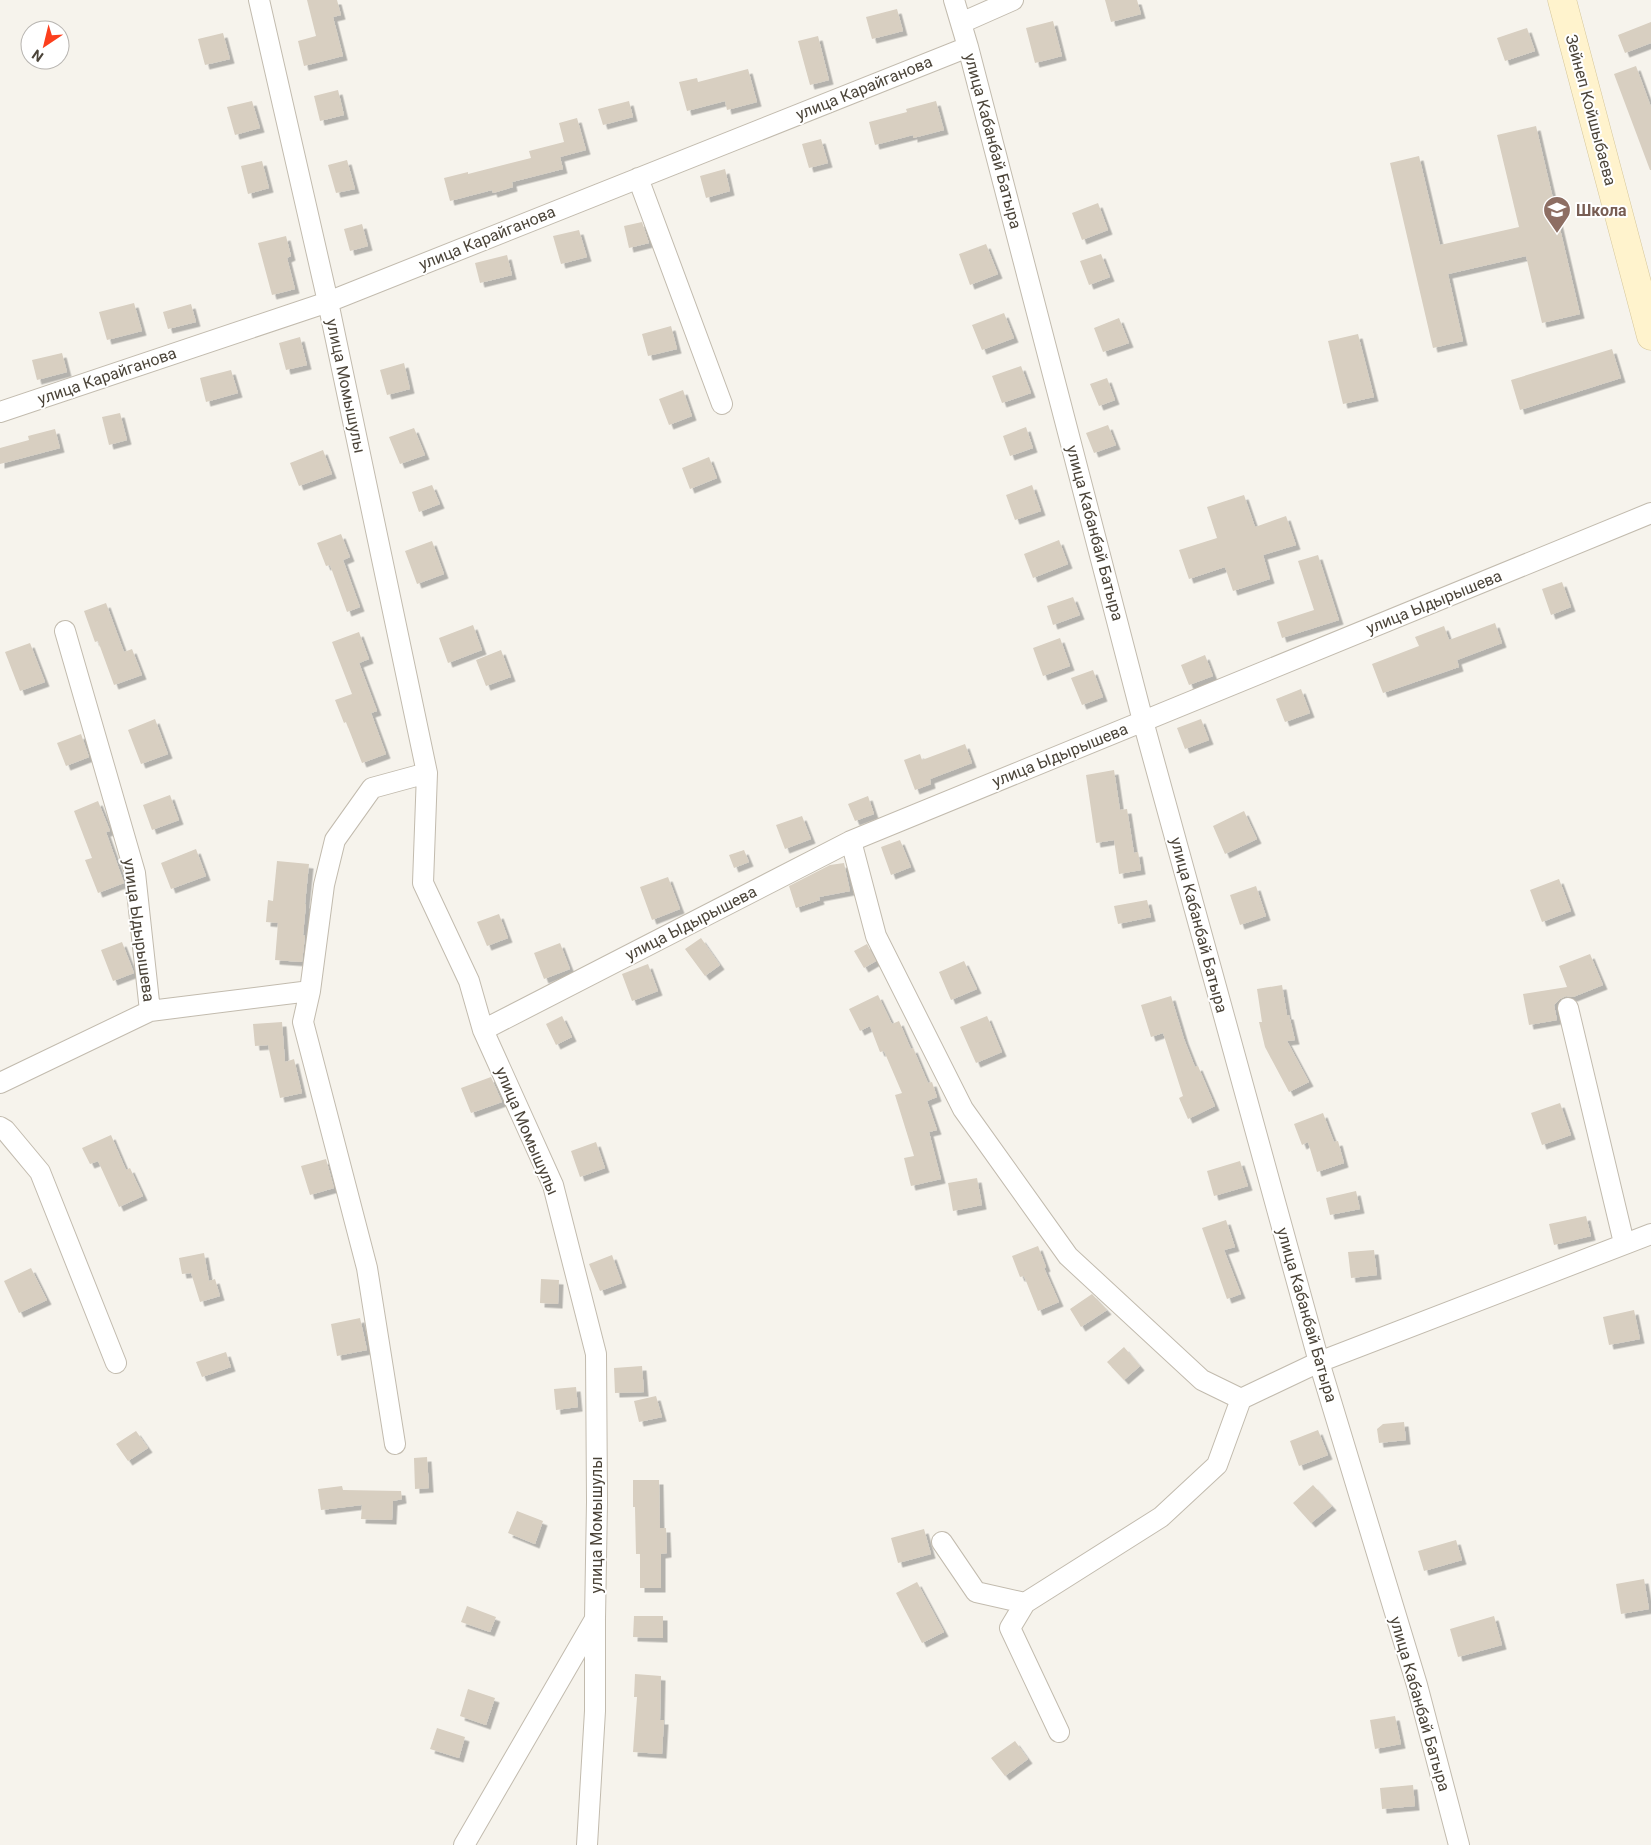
<svg xmlns="http://www.w3.org/2000/svg" width="1651" height="1845" viewBox="0 0 1651 1845" font-family="Roboto,sans-serif">
  <defs>
    <filter id="shadow"><feDropShadow dx="4.5" dy="4.5" stdDeviation="0" flood-color="#0004"/></filter>
  </defs>
  <rect width="100%" height="100%" fill="#f6f3ec"/>
  <!-- building -->
  <path fill="#d8cfc1" filter="url(#shadow)" d="M307,0H337L341,15L333,17L343,56L304,66L298,41L316,36Z
    M1105,0H1137L1141,14L1111,22Z
    M897,9L903,31L872,39L866,17Z
    M1053,21L1062,56L1035,63L1026,28Z
    M1651,22V43L1625,53L1618,35Z
    M1527,28L1535,51L1505,61L1497,38Z
    M223,33L230,59L205,65L198,39Z
    M818,36L829,80L810,85L798,41Z
    M1636,66L1651,107V170H1650L1614,74Z
    M748,69L757,102L727,110L725,101L687,111L679,82L697,78L698,82Z
    M338,90L344,115L320,121L314,96Z
    M252,101L260,128L235,135L227,107Z
    M629,101L633,117L603,125L598,109Z
    M936,101L944,130L913,138V135L875,145L869,122L907,112L906,109Z
    M577,118L586,150L560,157L563,169L512,182L513,187L493,193L492,190L450,201L444,178L468,172V174L531,158L529,151L564,142L559,123Z
    M1536,126L1580,314L1542,323L1526,256L1448,274L1463,341L1433,348L1390,163L1419,156L1440,245L1519,227L1497,135Z
    M821,139L828,163L809,168L802,144Z
    M347,160L355,189L336,193L328,165Z
    M262,161L269,188L248,194L241,166Z
    M725,169L730,191L706,198L700,176Z
    M1098,203L1108,230L1082,240L1072,213Z
    M642,222L649,243L629,248L624,226Z
    M362,224L368,246L350,251L344,229Z
    M579,230L587,257L561,264L553,236Z
    M286,236L291,256L287,258L295,289L272,295L258,243Z
    M986,244L998,274L970,285L959,254Z
    M1101,254L1110,277L1089,285L1080,261Z
    M507,255L512,275L480,283L475,263Z
    M134,303L142,331L107,340L99,312Z
    M191,304L196,322L168,329L163,312Z
    M1004,313L1014,338L982,350L972,325Z
    M1119,318L1129,343L1103,352L1094,328Z
    M671,326L677,349L648,356L642,334Z
    M1358,334L1374,397L1343,404L1328,341Z
    M300,337L307,365L286,370L279,343Z
    M1612,349L1621,378L1520,410L1511,380Z
    M62,353L67,372L37,380L32,360Z
    M404,363L410,389L387,395L380,370Z
    M1021,366L1031,393L1002,403L992,376Z
    M231,370L238,393L206,402L200,378Z
    M1107,378L1115,400L1099,406L1090,384Z
    M683,390L692,416L669,425L659,399Z
    M120,413L127,440L109,445L102,417Z
    M1108,425L1116,445L1094,453L1086,433Z
    M1026,427L1033,448L1010,456L1003,436Z
    M414,428L425,455L400,464L389,437Z
    M55,429L60,448L0,464V448L29,440L28,436Z
    M323,450L332,474L299,486L290,463Z
    M709,457L717,478L690,489L682,468Z
    M432,485L440,504L419,512L412,492Z
    M1032,485L1041,511L1015,520L1006,495Z
    M1244,495L1255,527L1286,516L1296,545L1263,555L1270,579L1233,591L1225,567L1189,579L1179,550L1217,538L1207,507Z
    M341,534L350,557L343,560L360,607L347,612L330,565L326,566L317,543Z
    M1059,540L1068,564L1033,578L1024,554Z
    M432,541L444,574L417,584L405,551Z
    M1318,555L1339,620L1282,638L1277,622L1314,610L1298,561Z
    M1562,582L1571,607L1551,615L1542,589Z
    M1073,597L1080,615L1053,625L1047,606Z
    M106,603L124,652L132,649L142,675L114,685L98,641L95,642L84,611Z
    M1495,623L1502,643L1457,660L1459,667L1383,693L1372,664L1419,646L1415,637L1444,626L1449,640Z
    M473,625L482,650L448,663L439,638Z
    M359,632L369,659L359,663L377,711L371,713L386,754L362,763L346,722L344,723L335,700L352,694L332,642Z
    M1060,638L1070,666L1043,676L1033,648Z
    M30,643L45,682L20,691L5,652Z
    M501,650L511,677L486,686L476,660Z
    M1205,655L1213,676L1189,685L1181,665Z
    M1093,670L1103,697L1082,705L1071,678Z
    M1301,689L1310,713L1285,722L1276,699Z
    M155,719L168,754L141,764L128,730Z
    M1201,719L1209,740L1185,749L1177,728Z
    M81,734L89,757L66,766L57,743Z
    M965,744L972,763L930,779L931,784L915,790L904,760L920,754L922,760Z
    M1114,770L1120,810L1127,809L1134,853L1138,852L1141,870L1119,874L1114,840L1096,843L1086,775Z
    M170,795L179,820L152,830L143,805Z
    M868,796L874,814L855,821L848,804Z
    M98,801L110,831L106,832L124,883L98,893L85,860L92,858L74,811Z
    M1244,811L1257,839L1225,854L1213,826Z
    M802,816L811,839L785,849L776,825Z
    M900,840L911,867L891,875L881,847Z
    M196,849L206,876L171,889L161,863Z
    M744,850L749,862L734,868L729,855Z
    M277,861L309,864L305,904H306L303,935L305,936L302,962L275,960L278,923L266,922L268,900L273,901Z
    M844,863L850,891L819,897L820,900L796,908L789,886L830,865Z
    M668,877L680,909L652,920L640,887Z
    M1559,879L1571,911L1542,922L1530,890Z
    M1256,886L1266,916L1240,925L1230,895Z
    M1147,900L1151,917L1118,924L1114,906Z
    M499,914L508,938L487,946L477,922Z
    M701,938L720,965L705,976L685,949Z
    M122,942L134,973L113,981L101,950Z
    M560,943L570,969L544,979L534,953Z
    M867,944L876,961L864,968L854,951Z
    M1590,954L1603,985L1573,997L1566,996L1560,999L1554,1005L1557,1020L1529,1025L1523,994L1567,987L1559,966Z
    M964,961L977,989L951,1000L939,972Z
    M648,964L658,991L632,1001L622,974Z
    M1282,985L1287,1015H1289L1295,1040L1287,1041L1309,1082L1289,1092L1265,1047L1259,1022H1262L1257,989Z
    M878,995L892,1024L899,1021L911,1049L913,1048L928,1083L932,1082L937,1097L927,1101L937,1130L929,1132L941,1179L911,1186L904,1158L914,1156L895,1095L902,1093L884,1051L880,1052L870,1026L860,1031L849,1009Z
    M1171,996L1184,1039L1195,1067L1198,1066L1215,1106L1188,1119L1179,1098L1183,1096L1163,1033L1151,1037L1141,1005Z
    M562,1016L572,1037L556,1045L546,1024Z
    M987,1016L1002,1052L976,1063L960,1027Z
    M282,1022L285,1062L294,1059L302,1093L280,1098L268,1045L255,1046L253,1024Z
    M491,1077L502,1102L471,1113L461,1088Z
    M1560,1103L1571,1135L1542,1145L1531,1113Z
    M1323,1113L1334,1142L1338,1141L1344,1163L1317,1172L1308,1142L1302,1145L1294,1124Z
    M111,1135L126,1170L130,1168L143,1196L119,1207L98,1161L90,1164L82,1148Z
    M596,1142L605,1168L580,1177L571,1151Z
    M326,1159L334,1188L310,1195L301,1166Z
    M1240,1161L1248,1186L1214,1196L1207,1171Z
    M977,1178L982,1205L953,1211L948,1183Z
    M1356,1191L1360,1209L1330,1215L1326,1198Z
    M1586,1216L1591,1236L1554,1245L1549,1224Z
    M1226,1220L1235,1247L1224,1250L1241,1294L1227,1299L1202,1228Z
    M1038,1246L1046,1267L1044,1268L1059,1302L1038,1311L1024,1276L1020,1277L1012,1256Z
    M1374,1250L1377,1275L1351,1278L1348,1252Z
    M204,1253L209,1281L215,1279L220,1296L200,1302L191,1273L182,1274L179,1258Z
    M612,1255L622,1283L600,1291L589,1264Z
    M31,1268L47,1300L19,1313L4,1281Z
    M541,1279L559,1280L558,1304L540,1303Z
    M1092,1294L1107,1310L1081,1327L1070,1309Z
    M1634,1310L1640,1339L1609,1345L1603,1317Z
    M360,1318L367,1350L337,1356L331,1324Z
    M1124,1347L1140,1366L1124,1380L1107,1362Z
    M226,1352L231,1367L202,1377L196,1362Z
    M642,1366L644,1392L615,1393L614,1368Z
    M576,1387L578,1407L556,1410L554,1389Z
    M656,1396L662,1417L639,1422L634,1401Z
    M1404,1422L1406,1440L1379,1443L1377,1429L1383,1424Z
    M1318,1430L1328,1455L1299,1466L1290,1441Z
    M136,1431L148,1448L128,1461L116,1444Z
    M427,1457L429,1488L415,1489L414,1458Z
    M633,1480H659L660,1528H666L667,1553L661,1554V1588H640V1554H636L635,1507H633Z
    M1313,1485L1332,1506L1311,1523L1293,1503Z
    M342,1486L343,1490L401,1491L402,1499L393,1501L392,1520L361,1519L362,1505L321,1510L318,1489Z
    M517,1511L543,1521L535,1544L508,1533Z
    M924,1529L931,1554L898,1563L891,1538Z
    M1456,1540L1462,1560L1424,1571L1418,1551Z
    M1644,1579L1649,1609L1621,1614L1616,1584Z
    M917,1582L944,1632L922,1643L896,1593Z
    M467,1606L496,1617L490,1632L461,1622Z
    M634,1616H663V1638L633,1637Z
    M1494,1616L1502,1645L1458,1657L1450,1629Z
    M635,1674L661,1676L660,1720H664L662,1754L633,1752L637,1697H634Z
    M468,1689L495,1698L486,1725L460,1716Z
    M1395,1716L1401,1744L1375,1749L1370,1720Z
    M437,1728L465,1737L459,1758L430,1749Z
    M1015,1741L1028,1759L1005,1776L991,1758Z
    M1413,1785L1415,1806L1382,1809L1380,1788Z"/>
  <g fill="none" stroke-linecap="round" stroke-linejoin="round">
    <defs>
      <path id="street" d="M259,0L328,302L427,773L423,883L469,981L483,1030L553,1185L596,1354L597,1502L595,1619L464,1845
        M954,0L968,47L1143,721L1319,1362L1417,1685L1459,1845
        M961,23L1013,0
        M638,178L722,404
        M0,412L328,302L968,47
        M851,841L876,936L963,1109L1068,1256L1202,1380L1241,1399
        M1568,1008L1624,1243
        M150,1011L310,991
        M483,1030L851,841L1651,513
        M0,1083L150,1011L135,873L65,631
        M0,1127L5,1130L40,1172L116,1363
        M395,1444L367,1268L303,1022L310,991L324,885L335,840L372,788L427,773
        M942,1542L976,1592L1025,1603L1161,1517L1217,1465L1241,1399L1319,1362L1651,1234
        M1025,1603L1010,1628L1059,1732
        M587,1845L595,1711V1620"/>
      <path id="secondary" d="M1562,0L1651,336"/>
    </defs>
    <!-- street casing -->
    <use href="#street" stroke="#c2bbae" stroke-width="22"/>
    <!-- secondary casing -->
    <use href="#secondary" stroke="#d6c79b" stroke-width="29"/>
    <!-- street -->
    <use href="#street" stroke="#fff" stroke-width="20"/>
    <!-- secondary -->
    <use href="#secondary" stroke="#fff3cd" stroke-width="28"/>
  </g>
  <!-- icons -->
  <defs>
    <symbol id="school-pin" viewBox="-11 -11 22 30"><path d="M0 17L-7.5 6A9.5 9.5 0 1 1 7.5 6Z" fill="#8d6e63" stroke="#fff"/><path d="M0-5L7-2L0 1L-7-2ZM-4 1L0 2.5L4 1V4Q0 6-4 4Z" fill="#fff"/></symbol>
  </defs>
  <g fill-rule="evenodd">
    <use href="#school-pin" x="1541" y="194" width="32" height="43"/>
  </g>
  <g text-anchor="middle" dominant-baseline="central" stroke-width="4" stroke-linejoin="round" paint-order="stroke">
    <!-- street labels -->
    <g font-size="16" fill="#4b4439" stroke="#fff">
      <text transform="translate(864 88) rotate(-22)">улица Карайганова</text>
      <text transform="translate(1591 110) rotate(75)">Зейнеп Койшыбаева</text>
      <text transform="translate(993 141) rotate(75)">улица Кабанбай Батыра</text>
      <text transform="translate(487 238) rotate(-22)">улица Карайганова</text>
      <text transform="translate(107 376) rotate(-19)">улица Карайганова</text>
      <text transform="translate(346 386) rotate(78)">улица Момышулы</text>
      <text transform="translate(1095 533) rotate(75)">улица Кабанбай Батыра</text>
      <text transform="translate(1434 602) rotate(-22)">улица Ыдырышева</text>
      <text transform="translate(1060 755) rotate(-22)">улица Ыдырышева</text>
      <text transform="translate(691 923) rotate(-27)">улица Ыдырышева</text>
      <text transform="translate(1199 925) rotate(75)">улица Кабанбай Батыра</text>
      <text transform="translate(139 930) rotate(82)">улица Ыдырышева</text>
      <text transform="translate(527 1131) rotate(67)">улица Момышулы</text>
      <text transform="translate(1307 1315) rotate(74)">улица Кабанбай Батыра</text>
      <text transform="translate(596 1525) rotate(-90)">улица Момышулы</text>
      <text transform="translate(1420 1704) rotate(74)">улица Кабанбай Батыра</text>
    </g>
    <!-- education labels -->
    <g font-size="16" font-weight="bold" fill="#785e54" stroke="#fff" text-anchor="start">
      <text x="1576" y="210">Школа</text>
    </g>
  </g>
  <!-- north arrow -->
  <g transform="translate(45 45) rotate(215)"><circle r="24" fill="#ffffff" stroke="#b7b4b0"/>
  <path d="M0-4L9 19L0 12L-9 19Z" fill="#fc3f1d"/>
  <text y="-8" font-size="14" font-weight="bold" text-anchor="middle" fill="#4b4439">N</text>
  </g>
</svg>
